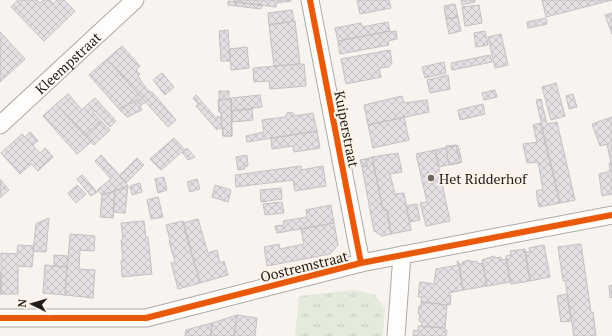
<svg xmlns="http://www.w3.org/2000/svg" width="612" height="336" viewBox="0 0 612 336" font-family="'PT Serif',serif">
  <defs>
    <pattern id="grass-tufts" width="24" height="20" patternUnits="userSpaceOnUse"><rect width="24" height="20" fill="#e4ebdd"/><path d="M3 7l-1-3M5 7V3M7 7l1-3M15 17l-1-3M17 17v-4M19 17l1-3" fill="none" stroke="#c3c9bd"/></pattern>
    <pattern id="building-cross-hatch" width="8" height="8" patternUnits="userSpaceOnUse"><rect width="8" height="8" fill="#e5dfe4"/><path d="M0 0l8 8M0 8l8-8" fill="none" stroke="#c4bfc3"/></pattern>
  </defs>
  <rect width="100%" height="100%" fill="#f8f3ee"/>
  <!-- grass -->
  <path fill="url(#grass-tufts)" d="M354,290L374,294L385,308L383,336H295L299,296Z"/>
  <!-- building -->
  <path fill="url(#building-cross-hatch)" stroke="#c4c0c0" d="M18,0H37L40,3L43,0H50L53,4L57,0H64L75,11L44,41L11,7Z
    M234,0H291V1L276,3V7L234,2Z
    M357,0H389L391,8L360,14Z
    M461,0H475V2L462,5Z
    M542,0H612L546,17Z
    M228,1L262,5L261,9L228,5Z
    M455,4L458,17L446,19L444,6Z
    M479,5L482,23L465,26L462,7Z
    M292,10L294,21L269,25L268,13Z
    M612,13V34L605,15Z
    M458,17L461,31L449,34L446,19Z
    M546,18L547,24L528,28L527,22Z
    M295,21L300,64L274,66L269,25Z
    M388,22L390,31L338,41L335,28L361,23L362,27Z
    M228,30L230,61H221L219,31Z
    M390,31V32L396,31L397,39L388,41L389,45L340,54L338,41Z
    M485,31L488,45L476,47L474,33Z
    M0,32L25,59L0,82Z
    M501,34L508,65L495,68L488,37Z
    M122,46L140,66L136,70L140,74L138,76L143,84L151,93L152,92L176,120L168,127L107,59Z
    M247,47L249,68L231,70L230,49Z
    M390,50L392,63L389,67L379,68L381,77L346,84L341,59Z
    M490,55L492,62L452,70L451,63Z
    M107,59L146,102L141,105L137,100L119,109L89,75Z
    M444,62L446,73L425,78L422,67Z
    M300,64H304L306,86L270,89L269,81L254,82L253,68Z
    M162,73L174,87L165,95L153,80Z
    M448,75L450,89L430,93L427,80Z
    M556,83L565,116L551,120L542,87Z
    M495,90L497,97L484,100L482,93Z
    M219,91H229V99H231L232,136H223V129H221V127L217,130L196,106L198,104L193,98L196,95L216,118L218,116L221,119V112H219Z
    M68,94L82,110L88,104L95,111L93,112L101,121L85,135L56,104Z
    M573,94L577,107L569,109L566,96Z
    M260,95L262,107L232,111L231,98Z
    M402,96L404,103L427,100L429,112L368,125L364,105Z
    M95,98L116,121L110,127L88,104Z
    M231,99L232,136H223L221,112H219L218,100Z
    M541,99L547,124L557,122L575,200L560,203L536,100Z
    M137,100L141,105L140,107L142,110L127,117L119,109Z
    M56,104L91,142L77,154L43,116Z
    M483,104L485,114L460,120L458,110Z
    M252,109L253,120L232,122V111Z
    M292,112L295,116L313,113L317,131L247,142L246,136L264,132L262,120L285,117L287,113Z
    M404,117L409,140L373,148L368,125Z
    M612,117V194L602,196L599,174L610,171L609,163H611L607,144L600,146L592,124Z
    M101,121L110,130L94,145L85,135Z
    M540,123L560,203L539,207L536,191L543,189L538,162L527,163L523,144L537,142L533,125Z
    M317,131L320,148L294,152L293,146L272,149L271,138Z
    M30,132L38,141L33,145L25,137Z
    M22,134L40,153L45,148L53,157L38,171L31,164L20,174L1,153Z
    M174,138L185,150L187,148L195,157L188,160L182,152L161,170L150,159Z
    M456,145L460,163L449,165L446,146Z
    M458,145L462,162L439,167L435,150Z
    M435,150L450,221L426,226L420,203L427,202L416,154Z
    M398,153L402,172L390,174L395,194L404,193L411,230L391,234L387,210H383L372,157Z
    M101,155L122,178L128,186L102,195L97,190L111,179L95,161Z
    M247,155L248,166L244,167L245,169L238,170L236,157Z
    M372,157L383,210H387L391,234L382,236L374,231L362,167L367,166L366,159Z
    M137,158L144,165L126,183L119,176Z
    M366,159L367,166L362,167L360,160Z
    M301,166V170L323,166L326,186L295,191L293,180L236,187L235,175Z
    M82,175L97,192L91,196L77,179Z
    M164,177L167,190L158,193L155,179Z
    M0,179L9,190L0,198Z
    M197,179L200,189L190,192L187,182Z
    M140,183L142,192L132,195L130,186Z
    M77,185L86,194L76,203L68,193Z
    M215,185L231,190L228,202L212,197Z
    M128,186L125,213L113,212L115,191Z
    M281,188L282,199L261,202L260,190Z
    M115,191L113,218L100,217L102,195Z
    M158,197L163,217L151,219L147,200Z
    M282,202L284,213L265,215L263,204Z
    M417,204L420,220L410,222L406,206Z
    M331,205L334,223L277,233L275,226L284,225L283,221L307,217L306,210Z
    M49,218L46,252L33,251L36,224Z
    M198,219L208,253L217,250L220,263L224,261L228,275L200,283L183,223Z
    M144,221L146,237H148L152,274L122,277L121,261H123L121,240L123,239L121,223Z
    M183,221L200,283L178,289L171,263L175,262L169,241L170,240L166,225Z
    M334,223L338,245L330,254L267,266L264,247L279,244L280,249L304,244L301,229Z
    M70,234L95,236L94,251L80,250L79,269L95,270L93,298L65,295Z
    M581,244L591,312H593L596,336H574L565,280L563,281L558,247Z
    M18,245L34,246L32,267L18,266V294H1V253L17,254Z
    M544,245L550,277L530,281L525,252H530L529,248Z
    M525,249L530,281L511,284L506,256L511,255L510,251Z
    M54,255L68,256L67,267L54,266Z
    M494,256L495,258L501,257L502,260L506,259L510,282L487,286L482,260Z
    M470,260L471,262L477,261L478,264L483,263L487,286L463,290L459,264H463L462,262Z
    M457,261H458L463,290L449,293V295H451L450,305L421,302L422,297H418L420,282L434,284L436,269L458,265Z
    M45,265L67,267L65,295L43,293Z
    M0,273H1V294H0Z
    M612,285V297L610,298L609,286Z
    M567,294L571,321L561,322L557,296Z
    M421,302L447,305L445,328L421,326L422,322L419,321L420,314H418L419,306H421Z
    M237,315L234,336H211L212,323Z
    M237,315L257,318L255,336H234Z
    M212,323L211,336H185L186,330Z
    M418,326L445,328V330H447L446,336H413L414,330L418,331Z"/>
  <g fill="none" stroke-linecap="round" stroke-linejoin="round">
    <defs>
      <g id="minor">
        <path d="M310,0L361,263"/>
        <path id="s1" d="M0,125L135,0"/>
        <path d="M0,318H146L361,263L612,215"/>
        <path d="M396,336L402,255"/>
      </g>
    </defs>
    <!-- minor casing -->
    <use href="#minor" stroke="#adaaa6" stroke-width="19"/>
    <!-- minor -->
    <use href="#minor" stroke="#fefdfc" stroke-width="17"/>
    <defs>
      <path id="cycleway" d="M310,0L361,263
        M0,318H146L361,263L612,215"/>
    </defs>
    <!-- cycleway casing -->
    <use href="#cycleway" stroke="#fdf3e9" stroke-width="8"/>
    <!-- cycleway -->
    <use href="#cycleway" stroke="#e8590c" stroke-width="6"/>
  </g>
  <!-- markers -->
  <circle fill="#6c6764" stroke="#fdf3e9" stroke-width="1.5" cx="431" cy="178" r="4"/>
  <g text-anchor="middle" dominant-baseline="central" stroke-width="4" stroke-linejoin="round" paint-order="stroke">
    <!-- street labels -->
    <g font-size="14" fill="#201c19" stroke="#fdf3e9">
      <text stroke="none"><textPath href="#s1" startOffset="92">Kleempstraat</textPath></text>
      <text transform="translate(347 129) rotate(79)">Kuiperstraat</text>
      <text transform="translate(304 266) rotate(-14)">Oostremstraat</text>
    </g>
    <!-- poi labels -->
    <g font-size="14" fill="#201c19" stroke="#fdf3e9" text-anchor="start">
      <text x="439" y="178">Het Ridderhof</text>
    </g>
  </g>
  <!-- north arrow -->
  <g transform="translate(32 304) rotate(275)" stroke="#fdf3e9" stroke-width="3" paint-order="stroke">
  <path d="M0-3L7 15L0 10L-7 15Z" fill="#201c19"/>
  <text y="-6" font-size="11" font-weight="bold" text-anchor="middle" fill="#201c19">N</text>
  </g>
</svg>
